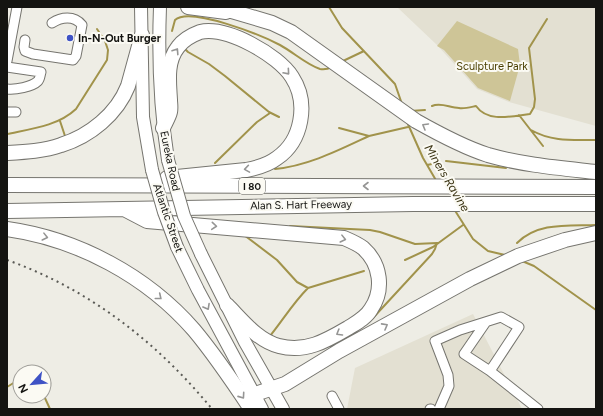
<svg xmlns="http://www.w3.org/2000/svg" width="603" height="416" viewBox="0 0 603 416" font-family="Figtree,sans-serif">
  <rect width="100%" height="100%" fill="#eeede5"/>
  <!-- built -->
  <path fill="#e3e0d2" d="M397,7H596V126L509,102L477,89L437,45Z
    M473,314L522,409H347L355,368Z"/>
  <!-- green -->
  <path fill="#cec597" d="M457,21L518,49L520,65L510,101L478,88L444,50L437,46Z"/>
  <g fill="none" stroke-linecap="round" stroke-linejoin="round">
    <!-- stream -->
    <path stroke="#a1934b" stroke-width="2" d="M329,7L342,28L395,84L402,104
      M172,31L175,20C190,6 263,36 280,45C293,52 307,65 320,69C325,70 328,69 332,67
      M184,48L188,52L209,64L225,76L269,112L279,117
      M343,61L364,51
      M432,106C441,102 450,108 459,108C464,109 471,107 476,106C488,123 512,116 530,114L534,107L535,99L529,48L547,19
      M410,111L425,110
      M519,115L543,146
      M60,121L65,136
      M407,122L423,158L437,182
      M339,128L369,136L408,127
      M531,130C552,142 572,140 596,140
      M7,134C31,129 58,126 76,109L107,60L108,50L105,41L97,29
      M446,161L506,168
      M215,163L257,122L270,113
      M427,165L437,163
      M275,169C308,166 339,150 369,136
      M454,209L473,239L488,251L505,255
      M290,226L370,230L380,232L415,244L437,243L435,249L432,254L372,319
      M244,235L277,260L297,282L308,288L364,271
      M517,243C538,222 568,226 596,225
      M405,260L433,247L463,225
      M522,261L534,266L596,310
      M270,336C283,320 293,303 308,288
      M7,387L20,379
      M44,396L50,409"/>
    <defs>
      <path id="minor" d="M25,40L24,47L25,51L33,54L73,60L76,56L82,25C74,15 61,17 52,23
        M7,61L17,7
        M7,67L41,72C40,75 40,79 38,81C32,87 15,90 7,89
        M7,112H16
        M490,371L538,409
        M332,396L339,409
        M430,409H431
        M439,409L449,386L448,375L435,341L460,330L501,317L519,327L490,371L464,354L486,322"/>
      <path id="major" d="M141,7L143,117L152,170
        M160,7C158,58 160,109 168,160
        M177,247L198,290L262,409
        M201,254L245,342L283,409"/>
      <path id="highway" d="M188,7L226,12
        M218,7L272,23L291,32L416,121C439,134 463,147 488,155C523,165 560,168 596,172
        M163,128C165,123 169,117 170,112C171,108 170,103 170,100C169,82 166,62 178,47C183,40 192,35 200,32C227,26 278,55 292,77C309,103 302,141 277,158C268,165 257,168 246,170L167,178
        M7,153C25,152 44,151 61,145C90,136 117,114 128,86L142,35
        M7,185L596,187
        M124,209L147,221L344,238C351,241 358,244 363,248C381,264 384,290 371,309C366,318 356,323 348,328C326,341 305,353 279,346C258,341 242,320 227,305
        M7,211L413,204H596
        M7,229C78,239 147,276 194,330C215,355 233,382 251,409
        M255,394L285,384L339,351L470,279L518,256L565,240L596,233"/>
    </defs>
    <!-- minor casing -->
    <use href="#minor" stroke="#76756f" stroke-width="11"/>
    <!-- major casing -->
    <use href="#major" stroke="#76756f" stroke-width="14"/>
    <!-- highway casing -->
    <use href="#highway" stroke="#76756f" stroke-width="16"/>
    <!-- minor -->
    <use href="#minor" stroke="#fff" stroke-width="9"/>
    <!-- major -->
    <use href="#major" stroke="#fff" stroke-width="12"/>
    <!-- highway -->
    <use href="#highway" stroke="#fff" stroke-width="14"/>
    <!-- rail -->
    <path stroke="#5b5b56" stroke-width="2" stroke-dasharray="2 4" stroke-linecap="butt" d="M7,260C89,289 157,342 212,409"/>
    <defs>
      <path id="major-bridge" d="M168,160L184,216L201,254
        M152,170L164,212L177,247"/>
    </defs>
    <!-- major-bridge casing -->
    <use href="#major-bridge" stroke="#76756f" stroke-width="14" stroke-linecap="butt"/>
    <!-- major-bridge -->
    <use href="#major-bridge" stroke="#fff" stroke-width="12"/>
  </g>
  <!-- one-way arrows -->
  <defs><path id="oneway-chevron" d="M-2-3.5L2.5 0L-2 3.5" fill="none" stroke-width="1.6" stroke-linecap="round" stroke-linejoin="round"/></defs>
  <g stroke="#959594">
    <use href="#oneway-chevron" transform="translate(176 51) rotate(-57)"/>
    <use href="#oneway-chevron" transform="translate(287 72) rotate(49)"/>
    <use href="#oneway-chevron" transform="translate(425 126) rotate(-150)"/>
    <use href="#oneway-chevron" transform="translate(247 169) rotate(171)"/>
    <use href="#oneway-chevron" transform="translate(366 186) rotate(-180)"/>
    <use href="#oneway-chevron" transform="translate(214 226) rotate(5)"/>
    <use href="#oneway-chevron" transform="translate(45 237) rotate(14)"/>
    <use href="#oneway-chevron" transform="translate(343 239) rotate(14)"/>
    <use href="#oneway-chevron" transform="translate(159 297) rotate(39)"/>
    <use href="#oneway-chevron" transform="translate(207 307) rotate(61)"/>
    <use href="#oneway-chevron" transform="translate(385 326) rotate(-29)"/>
    <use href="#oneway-chevron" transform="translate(339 333) rotate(149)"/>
    <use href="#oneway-chevron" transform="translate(242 396) rotate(55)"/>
  </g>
  <!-- markers -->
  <circle fill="#3e52c5" stroke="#fbfaf3" stroke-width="1.5" cx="70" cy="38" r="4"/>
  <g text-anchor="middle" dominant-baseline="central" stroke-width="4" stroke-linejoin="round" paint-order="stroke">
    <!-- shield labels -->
    <rect fill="#fbfaf3" stroke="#595955" stroke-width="1" x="239" y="178" width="26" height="16" rx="3"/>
    <g font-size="10" font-weight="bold" fill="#141411">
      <text x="252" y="186">I 80</text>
    </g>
    <!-- poi labels -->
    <g font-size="11" font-weight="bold" fill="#141411" stroke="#fbfaf3" text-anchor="start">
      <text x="78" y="38">In-N-Out Burger</text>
    </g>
    <!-- park labels -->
    <g font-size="11" fill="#4a3f02" stroke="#fbfaf3">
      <text x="492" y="66">Sculpture Park</text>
    </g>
    <!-- street labels -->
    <g font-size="11" fill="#141411" stroke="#fbfaf3">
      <text transform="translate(170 161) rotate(78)">Eureka Road</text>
      <text transform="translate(301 205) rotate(-1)">Alan S. Hart Freeway</text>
      <text transform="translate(168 218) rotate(71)">Atlantic Street</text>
    </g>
    <!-- water labels -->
    <g font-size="12" font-style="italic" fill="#3c3515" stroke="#fbfaf3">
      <text transform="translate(447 178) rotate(59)">Miners Ravine</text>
    </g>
  </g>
  <!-- border -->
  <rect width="603" height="416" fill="none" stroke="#141411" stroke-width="16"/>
  <!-- north arrow -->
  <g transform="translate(32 384) rotate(243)"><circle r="19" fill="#fbfaf3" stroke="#9f9e99"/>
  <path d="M0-3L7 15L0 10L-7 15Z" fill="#3e52c5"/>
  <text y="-6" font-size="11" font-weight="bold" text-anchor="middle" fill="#141411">N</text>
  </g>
</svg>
